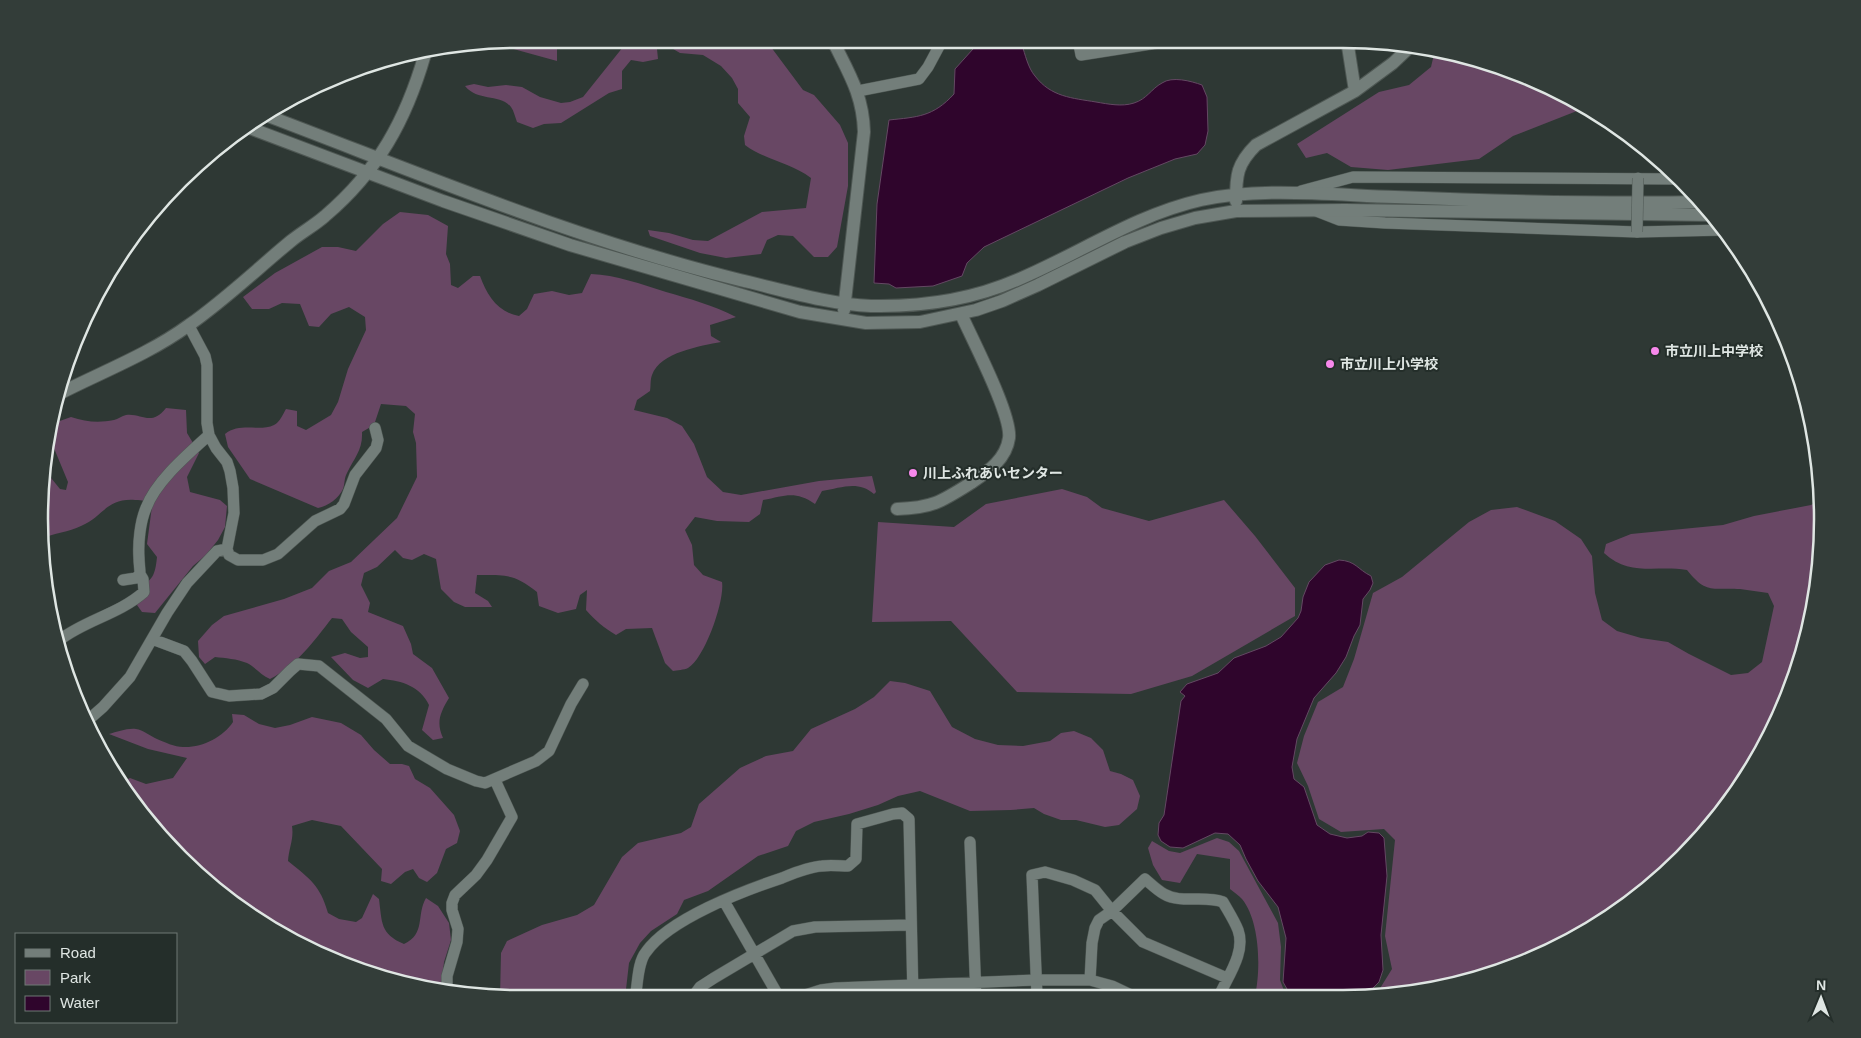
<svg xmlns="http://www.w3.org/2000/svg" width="1861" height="1038" viewBox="0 0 1861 1038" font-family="Arial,'Noto Sans JP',sans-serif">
  <rect width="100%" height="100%" fill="#2e3834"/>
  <!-- green -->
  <path fill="#684764" d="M519,39H576L557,45V61L492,43Z
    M624,39H765L803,90L814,95L840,125L848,143V186L837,247L828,257H814L793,236L778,235L767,240L761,254L726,258L700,253L650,236L648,230L669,233L693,240L708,241L762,212L806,208L811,178C791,163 765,160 745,145L744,136L750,117L738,103V89L732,78L721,66L703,55L680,53L668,46L657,49L658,59L643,62L631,60L622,71V89L609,93L561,123L544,124L533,128L517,122C515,117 514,111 511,107C499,93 478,102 465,86L474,84L488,87L506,85L522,87L540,97L561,103L570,102L583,97L623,47Z
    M1435,50L1467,55L1587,107L1513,136L1479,159L1388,170L1351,167L1327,153L1306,158L1297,144L1379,92L1409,85L1431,67Z
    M400,212L428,215L448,226L446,254L450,264L451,285L458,288L473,276H480C487,295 497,312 519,316L527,309L534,294L552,291L569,295L582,293L591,274C616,275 641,284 666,292C690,299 713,305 736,317L710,325L711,336L721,342C701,346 660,352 652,375C650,380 651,386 650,391L637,400L634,410L667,418L682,426L694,444L707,477L723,492L741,495L819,481L872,476L876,492L874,494C858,480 841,488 822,491L815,504C795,490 785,496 763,500L760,514L749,522L717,521L695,517L685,530L692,545L694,565L703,575L722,582C725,600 705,658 688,668C684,670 677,670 673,671L665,663L652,628L626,629L616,635C604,628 595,620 586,610L587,590L580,595L576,609L558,613L539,606L537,592C515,574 506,575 477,575L475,593L488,601L492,607H465L454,602L441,589L436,559L424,554L412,560L403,558L395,550L377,567L364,573L361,585L370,603L368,612L403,626L411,644L413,654L432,668L449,698C440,713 436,722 443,738L433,740L422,730L429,705C420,686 402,681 383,679L368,688L353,680L331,657L345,653L360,658L368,657V647L351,632L342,619L332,618C314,641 296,666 270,679C261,675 255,667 247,663C237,659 225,658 215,657L205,664L199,657L198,641L212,625L224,616L284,599L312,588L329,571L351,562L397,518L417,477L416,443L413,432L415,414L406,406L381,404L374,425L362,432C363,450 354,458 347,473C344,478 345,484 343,489C339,498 328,506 318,508L250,479L228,447L225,434C240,422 260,432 274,425C280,422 283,414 286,409L297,411V426L306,430L331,415L338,402L348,369L366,330L365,317L349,307L331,314L319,327L309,326L300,304L282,303L269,309H252L243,297L275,273L322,247H338L356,251L383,224Z
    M166,408L186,410L187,433L199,453L187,477L190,492L220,500L227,506L225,527L218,540L206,555L193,566L155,613L142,612L137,605L138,589C153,579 155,576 157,557L147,544L152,506C146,501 143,500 135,500C106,498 103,517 81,526C69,532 54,533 41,539L47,473L60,489L66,490L68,482L51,441L52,430L57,422L71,417C86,422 99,423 114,420C118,419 122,416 126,415C142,413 151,427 166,408Z
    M1062,489L1087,497L1102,508L1149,521L1224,500L1255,536L1295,588V616L1192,676L1131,694L1017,692L951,621L872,622L878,522L954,527L986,504Z
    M1821,499L1818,582L1797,674L1758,759L1682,858L1609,918L1497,974L1404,995H1373L1379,990L1392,969L1385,936L1395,840L1384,829L1341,832L1319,819L1308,786L1297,763L1304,736L1318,702L1343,687L1354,659L1373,593L1402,577L1469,522L1491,510L1517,507L1555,521L1581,539L1592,556L1595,593L1602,620L1617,631L1641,638L1668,642L1689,654L1731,675L1748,673L1762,662L1774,606L1768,593C1759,592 1749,590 1740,589C1712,587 1707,595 1687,570C1656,565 1630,577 1604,553L1606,544L1631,534L1723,525L1754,516L1811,505Z
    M70,680L87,706V715L85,718L75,703Z
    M890,681L905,683L930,691L952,727L975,739L998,745L1023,746L1050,741L1061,733L1074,731L1091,738L1103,750L1110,771L1121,774L1133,780L1140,796L1137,809L1119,825L1105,827L1076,820H1061L1044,814L1034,808L1011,810L970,811L920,791L898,796L878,805L849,814L814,822L796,831L788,846L758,856L708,891L684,900L677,914L651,931L640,943L629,963L625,998H500L501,953L507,941L542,925L577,915L594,905L622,857L638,843L681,833L691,827L699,804L740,768L766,756L793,751L811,729L855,709L874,697Z
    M232,714L244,715L259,724L275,728L290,725L312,717L341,723L361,735L374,750L390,764H402L409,766L415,779L430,788L454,815L460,831L457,843L446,849L437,873L427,882L419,878L413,869L405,872L391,884L381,881L382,869L341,826L312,820L292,826C294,839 289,848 288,861C310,879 320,885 328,913L339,919L356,922L362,918L373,894L379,899C382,922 380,934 404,944C426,934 416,915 426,898L438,906L449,923L451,940L444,962L441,990L394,983L279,935L158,835L124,781L130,778L146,784L173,778L187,758L148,749L109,734C117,732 127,728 136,729C143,730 150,736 157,739C164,742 175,747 183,747C202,748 223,737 233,722Z
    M1217,838L1229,842L1239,851L1278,923L1281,947L1280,980L1286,996H1255C1261,969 1260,921 1242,899C1239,896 1234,892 1230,889V859L1197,854L1180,883L1162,880L1153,865L1148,848L1152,841L1169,851L1180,853Z"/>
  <!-- water -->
  <path fill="#2f052c" stroke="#644863" d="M982,39H1022V45C1025,54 1028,68 1035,76C1051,97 1072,98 1096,102C1108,104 1122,107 1134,103C1147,99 1151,89 1162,83C1172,76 1191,81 1202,85L1207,97L1208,131L1205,145L1197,154L1175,159L1128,178L984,247L967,263L962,276L933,286L896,288L889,284L874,283L877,204L889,120C917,117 933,117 954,94L955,69Z
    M1339,560C1356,561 1357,569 1371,576L1373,583L1370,590L1363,599L1360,625L1354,636L1346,657L1336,673L1314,698L1297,739L1292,767L1294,779L1304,787L1317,825L1330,834L1347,838L1362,836L1368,832L1379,833L1384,838L1387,876L1381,935L1383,970L1379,982L1366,995L1291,996L1283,982L1286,938L1278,907L1258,881L1246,859L1240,845L1228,834L1215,833L1183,848L1170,847L1161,841L1158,835L1159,823L1164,815L1181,701L1185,696L1180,692L1187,684L1218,673L1234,658L1266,646L1281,637L1298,618L1301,611L1303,597L1309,582L1325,565Z"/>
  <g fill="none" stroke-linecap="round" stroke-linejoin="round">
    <defs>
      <path id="minor" d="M1078,39L1081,55L1176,40
        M858,91L919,79L928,67L943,39
        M1301,191L1353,177L1679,179
        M1316,211L1339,220L1385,223L1637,232L1725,230
        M189,326L205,356L207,365V423L209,435L216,448L227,462L230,471L233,488L234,513L227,549L229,555L238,560H263L278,554L315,521L340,509L344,504L355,475L376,448L378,440L375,428
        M123,580L136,578L140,574C140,568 139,564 139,558C138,543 140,522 146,508C156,481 188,454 209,435
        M61,639C86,620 119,614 144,592L143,579L140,574
        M152,639L184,651L192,661L212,692L229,696L261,694L273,688L290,671L298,664L319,666L386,719L408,746L447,769L476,781L485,783L536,761L549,751L571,704L583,684
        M87,721L103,707L130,677L167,613L187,583L217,551L227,549
        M970,842L976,997
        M724,901L779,997
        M1090,980L1092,943L1095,928L1099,920L1112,911L1145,879C1151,884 1157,890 1164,894C1181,904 1204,895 1223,902C1228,911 1234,920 1238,930C1246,952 1228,976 1219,996
        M447,991V976L457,942L458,929L452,910V903L455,895L476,875L487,860L512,817L495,780
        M1037,996L1032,875L1045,872L1073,880L1095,890L1112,911L1143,942L1227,978
        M799,997L821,990L836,988L1037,980H1090L1112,986L1133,996
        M641,998L636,992C638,980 638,962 646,952C669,919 743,891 782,878C794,873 808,867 822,866C830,865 840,866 848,866L856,859L857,824L893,814L902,813L909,819L913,997
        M692,998L700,987L714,978L793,931L815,927L911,925"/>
      <path id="tertiary" d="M832,39C848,72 863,94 864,132L844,310
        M1347,40L1355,91
        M268,116C424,175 577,240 740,280C783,290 827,304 871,306C921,307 971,300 1017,280C1079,254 1135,215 1201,200C1261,187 1333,195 1395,197C1496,201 1599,204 1700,202
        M247,127L443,201L570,245L800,312L866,323L920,322L976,310L1002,301L1038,285L1125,242L1161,228L1195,218L1236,211L1345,210L1712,215
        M1236,201C1236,175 1237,164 1256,145L1355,91L1393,63L1411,46
        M55,396C99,373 148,355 189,325C225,300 257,269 291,241C302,232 315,225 325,216C378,171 406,120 425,54
        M897,509C932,508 941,502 971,483C987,472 1006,460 1009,438C1012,415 972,339 961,314"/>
    </defs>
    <!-- minor casing -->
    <use href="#minor" stroke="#4e5753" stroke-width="12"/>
    <!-- tertiary casing -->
    <use href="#tertiary" stroke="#4e5753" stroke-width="14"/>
    <!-- minor -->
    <use href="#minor" stroke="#737e7a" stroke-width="11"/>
    <!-- tertiary -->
    <use href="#tertiary" stroke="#737e7a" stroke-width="12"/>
    <defs>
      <path id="minor-bridge" d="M1637,232L1638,178"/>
    </defs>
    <!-- minor-bridge casing -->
    <use href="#minor-bridge" stroke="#4e5753" stroke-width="12" stroke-linecap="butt"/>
    <!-- minor-bridge -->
    <use href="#minor-bridge" stroke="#737e7a" stroke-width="11"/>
  </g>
  <!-- markers -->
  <g fill="#f788eb" stroke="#242e2a" stroke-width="2">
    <circle cx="1655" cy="351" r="5"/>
    <circle cx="1330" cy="364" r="5"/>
    <circle cx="913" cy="473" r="5"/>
  </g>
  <g text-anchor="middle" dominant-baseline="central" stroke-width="4" stroke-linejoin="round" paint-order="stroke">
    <!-- poi labels -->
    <g font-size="14" font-weight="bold" fill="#dfe6e3" stroke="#242e2a" text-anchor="start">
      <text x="1665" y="351">市立川上中学校</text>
      <text x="1340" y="364">市立川上小学校</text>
      <text x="923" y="473">川上ふれあいセンター</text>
    </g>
  </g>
  <!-- crop -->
  <path d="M0 0H1861V1038H0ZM519 48H1343A471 471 0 0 1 1814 519V519A471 471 0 0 1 1343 990H519A471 471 0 0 1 48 519V519A471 471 0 0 1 519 48Z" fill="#333d39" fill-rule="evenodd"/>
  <path fill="none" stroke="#dfe6e3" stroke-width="2.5" d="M519 48H1343A471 471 0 0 1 1814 519V519A471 471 0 0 1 1343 990H519A471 471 0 0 1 48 519V519A471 471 0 0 1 519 48Z"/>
  <!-- legend -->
  <rect x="15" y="933" width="162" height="90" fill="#242e2a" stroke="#6f7874"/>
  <rect x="25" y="949" width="25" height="8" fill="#737e7a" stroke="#6f7874"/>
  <text x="60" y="958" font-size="15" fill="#dfe6e3">Road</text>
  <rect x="25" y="970" width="25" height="15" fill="#684764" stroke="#6f7874"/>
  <text x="60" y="983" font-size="15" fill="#dfe6e3">Park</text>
  <rect x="25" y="996" width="25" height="15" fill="#2f052c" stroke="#6f7874"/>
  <text x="60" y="1008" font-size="15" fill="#dfe6e3">Water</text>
  <!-- north arrow -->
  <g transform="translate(1821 998) rotate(1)" stroke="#242e2a" stroke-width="4" paint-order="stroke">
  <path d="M0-4L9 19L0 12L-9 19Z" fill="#dfe6e3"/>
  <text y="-8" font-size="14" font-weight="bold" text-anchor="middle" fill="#dfe6e3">N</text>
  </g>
</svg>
